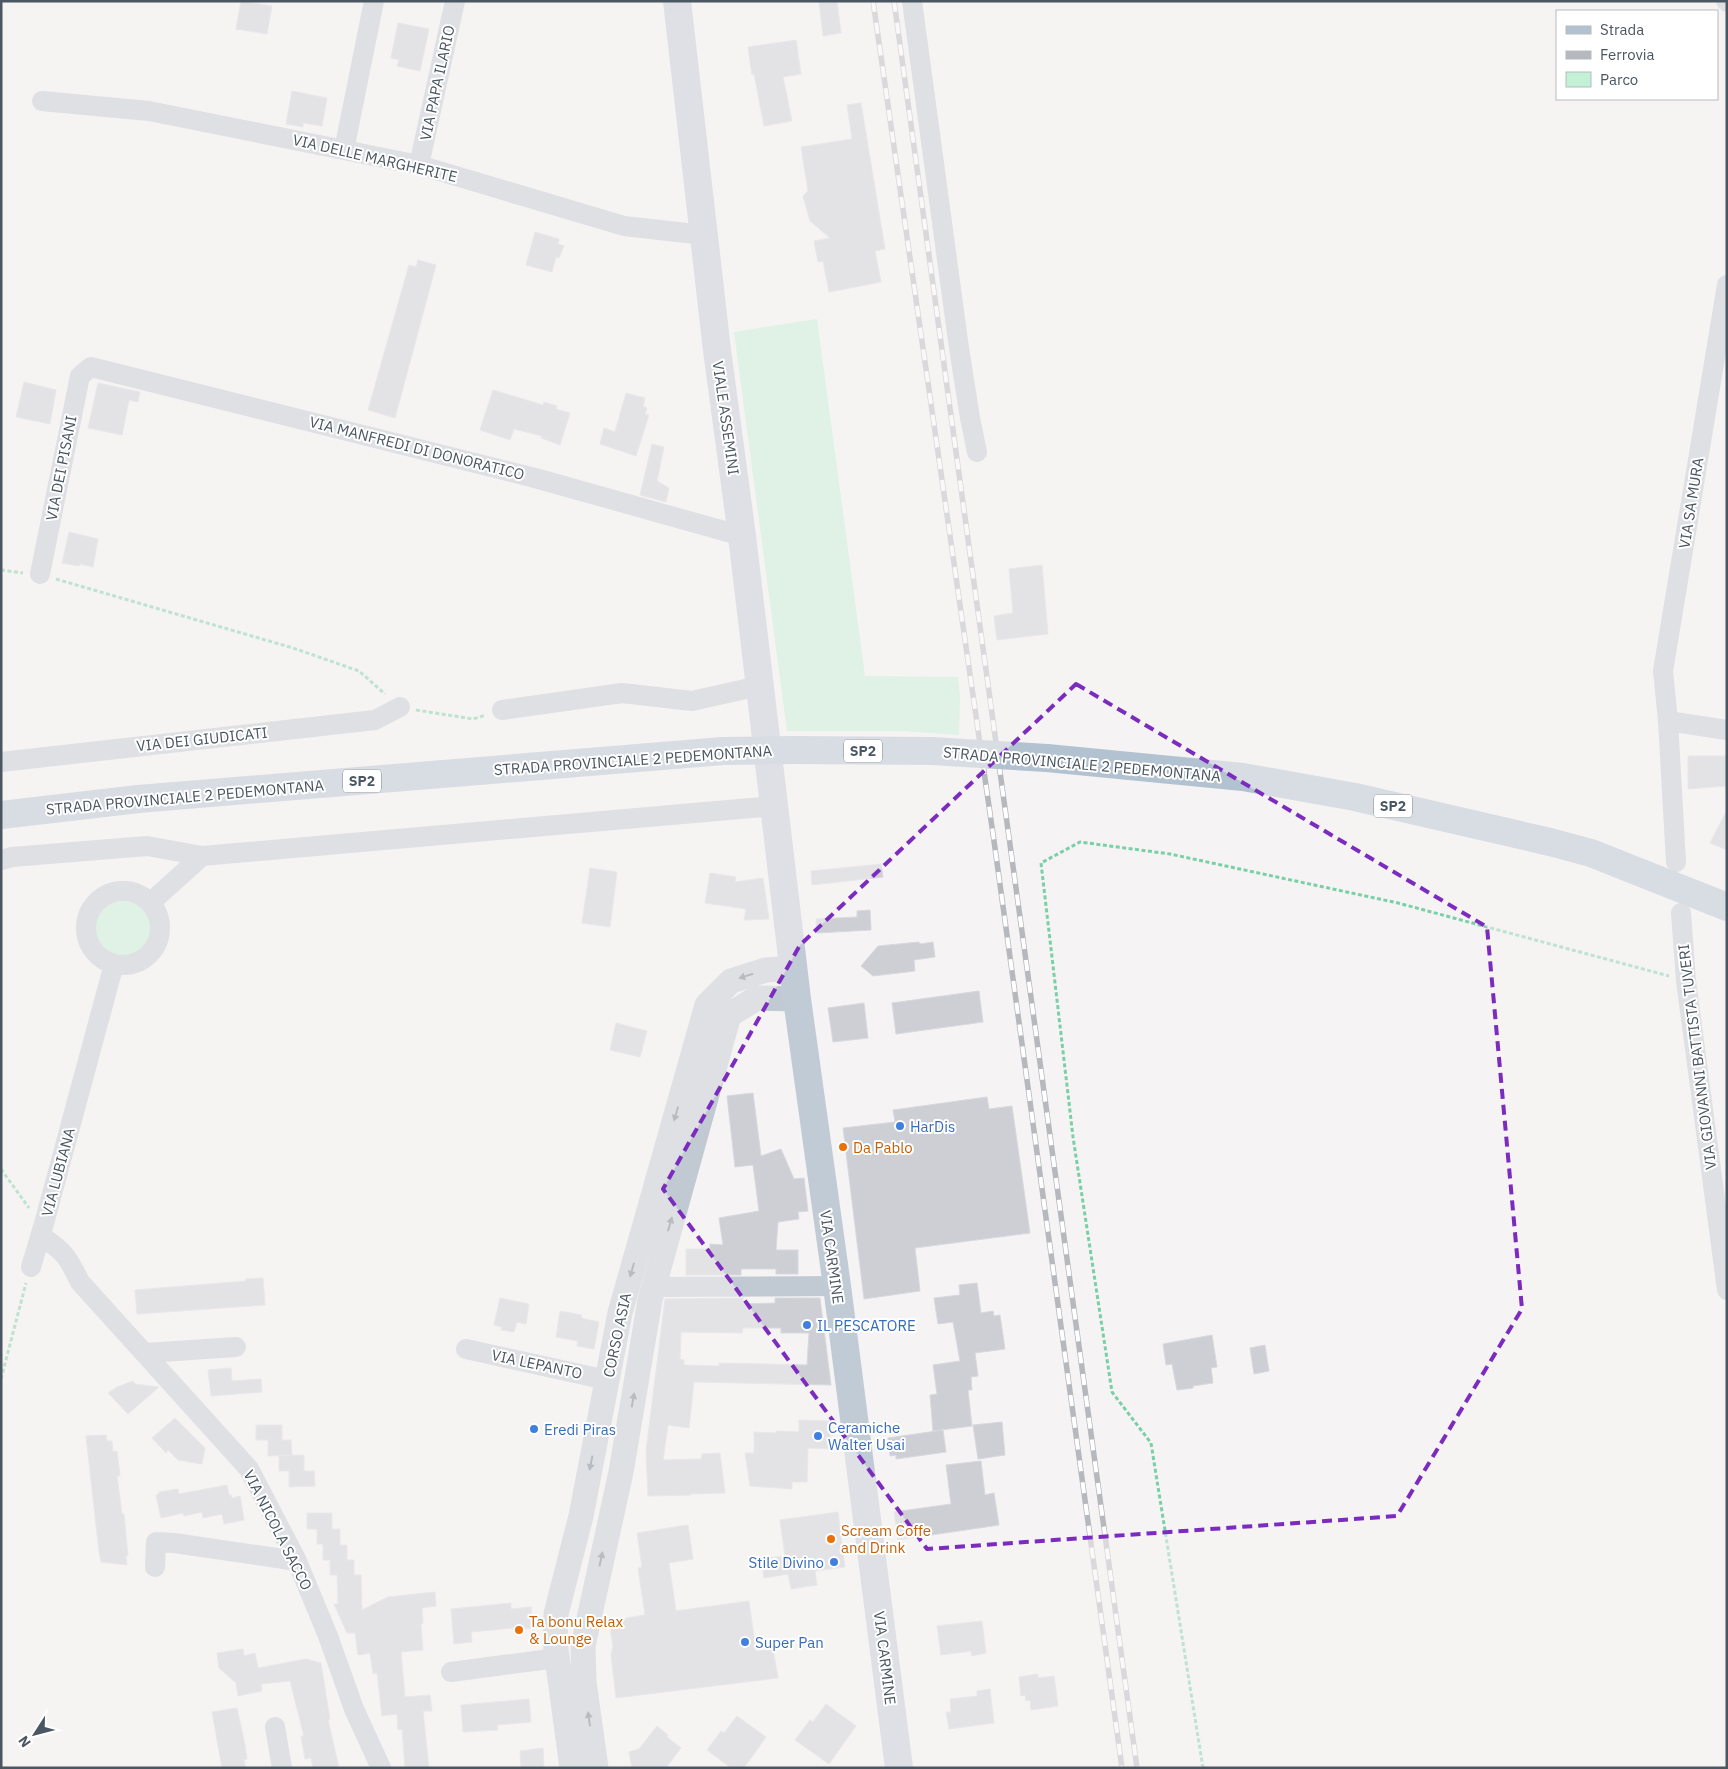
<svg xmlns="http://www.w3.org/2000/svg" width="1728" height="1769" viewBox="0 0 1728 1769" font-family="'IBM Plex Sans',sans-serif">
  <rect width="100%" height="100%" fill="#f5f3f3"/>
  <!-- green -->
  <path fill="#c3f1d5" d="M817,319L865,676L958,677L960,697L959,735L903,731H787L734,332Z
    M95 929a28 28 0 1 1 56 0a28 28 0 1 1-56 0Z"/>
  <!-- building -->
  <path fill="#cdcfd5" stroke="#d7d9de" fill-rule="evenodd" d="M241,1L272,6L267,34L236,29Z
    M819,1H837L841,33L823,36Z
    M398,23L429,29L420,71L397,66L399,60L391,58Z
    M796,40L801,74L783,77L792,121L764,126L754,74L752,75L748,47Z
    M292,91L327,98L322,126L303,123V127L286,124Z
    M861,103L885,249L875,251L881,282L829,292L823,261L818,262L814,241L830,238L810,221L803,196L808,191L801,147L852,139L847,105Z
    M535,232L559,239L558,244L564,246L559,258L556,257L552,272L526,265Z
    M418,260L436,265L395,418L368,410L409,265L416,267Z
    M24,382L56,390L50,424L16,417Z
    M98,383L140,392L138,402L129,400L122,435L88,428Z
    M493,390L543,405L544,402L557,406L556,409L570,413L560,445L541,438L542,436L514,429L510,440L480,430Z
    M626,393L645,398L643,406L647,408L645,414L649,415L636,456L600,444L604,428L615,432Z
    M652,444L664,447L657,481L669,488L666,502L640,495Z
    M69,532L98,539L93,567L80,564L79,566L62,563Z
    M1042,565L1048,634L997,640L994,616L1013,613L1009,569Z
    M1688,756H1727V786L1688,789Z
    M1727,810V850L1710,843Z
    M881,864L883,877L812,885L811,871Z
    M590,868L617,872L610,927L582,923Z
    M710,873L736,877L735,882L763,878L769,919L744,920L746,909L705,903Z
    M870,910L871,930L817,933L816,919L857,917V911Z
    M919,942L920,944L933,942L935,957L914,960L915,971L873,976L861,966L878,946Z
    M979,991L983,1022L896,1034L892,1003Z
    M864,1003L868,1038L833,1042L828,1008Z
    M616,1023L647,1031L640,1057L610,1050Z
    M753,1093L761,1156L781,1149L794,1179L804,1178L808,1211L798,1212L799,1219L778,1222L776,1250H798V1274H776V1269H741V1275H686V1249H710V1244L723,1245L719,1218L759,1211L753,1165L735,1167L727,1096Z
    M987,1097L989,1109L1012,1106L1030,1233L915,1248L920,1291L864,1299L843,1128L895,1122L893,1110Z
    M263,1278L265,1305L137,1314L135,1290L246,1281V1279Z
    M977,1283L981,1313L993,1311L994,1316L1000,1315L1005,1349L975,1353L978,1376L971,1377L972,1390H968L972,1426L933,1431L930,1395L937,1394L933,1365L960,1361L953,1322L938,1324L934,1298L960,1295L959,1285Z
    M500,1298L529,1304L526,1324L517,1322L514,1332L501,1330L502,1327L494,1325Z
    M743,1298V1304L775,1303V1298H820L831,1385L694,1382L689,1428L668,1425L663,1460L701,1459L702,1454L720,1453L725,1493L691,1494V1495L648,1496L646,1451L665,1299ZM743,1328H781V1333H809L807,1365L719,1363V1366L684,1365V1360L680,1359L681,1332L742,1333Z
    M560,1311L582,1315L581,1318L599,1322L594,1349L577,1346L578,1341L556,1337Z
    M1212,1335L1217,1367L1211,1368L1213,1383L1193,1386V1388L1177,1390L1172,1364L1166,1365L1163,1344Z
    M1265,1345L1269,1371L1254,1374L1250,1348Z
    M231,1368L232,1381L261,1379L262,1392L211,1396L208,1370Z
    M133,1381L135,1384L159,1387L128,1414L108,1393L117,1387Z
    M175,1418L205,1448L202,1464L178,1460L168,1450L166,1453L152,1438Z
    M799,1420L829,1421L832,1449L808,1448L807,1482H792V1489L750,1486L745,1453H754V1432L776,1433L777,1431L799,1432Z
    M1002,1422L1005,1455L978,1459L973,1425Z
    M256,1425H282V1440H291L292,1455L268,1456V1440H256Z
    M943,1430L946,1452L896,1459V1455L890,1456L888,1438Z
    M106,1435L107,1441H112L113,1452L117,1451L120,1476H117L122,1514H124L128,1555L126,1556L127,1565L101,1562L99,1552L86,1436Z
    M304,1455V1471H314L315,1486L289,1487V1471H279V1456Z
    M981,1461L985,1495L994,1493L999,1525L898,1540L894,1512L951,1504L946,1465Z
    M227,1485L229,1495H231L232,1498L240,1496L244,1520L224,1524L222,1514L203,1518L202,1512L184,1516L183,1513L161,1518L156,1495L159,1494V1492L178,1489L179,1494Z
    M838,1512L845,1567L815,1571L817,1585L791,1589L788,1574L764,1578L761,1559L785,1556L780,1520Z
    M307,1513H332V1529H340V1545H347V1560H354V1575H361L362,1610L388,1597L435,1592L436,1606L422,1608L423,1623L421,1624L423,1650L401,1652L405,1697L430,1695L432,1711H423L429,1768H405L402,1729L398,1730L397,1714L382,1716L377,1673L373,1674L370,1653L358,1655L355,1633H347L334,1604H338L337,1575H330V1560H323V1544H317V1529H307Z
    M688,1525L693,1559L669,1563L676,1611L749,1601L756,1651L773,1649L778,1678L616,1698L611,1655L613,1647L609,1621L645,1615L638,1568L642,1567L637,1533Z
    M511,1603V1609L531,1607L533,1628L513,1630V1628L471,1632L472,1642L454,1644L451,1609Z
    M982,1621L986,1653L972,1656L971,1651L941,1655L937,1626Z
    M243,1649L244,1656L255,1653L258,1668L306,1659L321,1663L330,1720H328L339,1768H313L311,1758L305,1759L301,1736H304L290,1681L261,1684L262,1691L238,1696L236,1683L219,1668L217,1653Z
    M1038,1674V1678L1054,1676L1058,1706L1031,1710L1030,1700L1026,1701L1025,1695L1021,1696L1019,1677Z
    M990,1689L994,1723L949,1729L946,1712H951L950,1699L977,1696V1691Z
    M529,1699L531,1722L497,1725L498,1730L463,1732L461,1705Z
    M826,1704L856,1726L829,1764L795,1740L810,1720L813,1722Z
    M237,1708L245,1745L247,1759L244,1760L246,1768H222L212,1712Z
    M737,1716L766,1737L744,1768H731L707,1750L721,1731L724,1733Z
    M657,1726L668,1735L667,1737L681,1748L666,1768H632L629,1752L639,1749Z
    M543,1748L544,1768H521L520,1751Z"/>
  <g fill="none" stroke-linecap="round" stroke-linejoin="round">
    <!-- path -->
    <path stroke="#7ad0a6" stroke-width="3" stroke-dasharray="4 2.5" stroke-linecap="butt" d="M1,570L23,573
      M56,579L293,648L359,671L385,694
      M416,710L473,719L486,715
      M1,1169L29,1208
      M1,1379L26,1283
      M1203,1768L1151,1443L1112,1392L1073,1137L1041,863L1080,842L1170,854L1398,903L1669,976"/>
    <!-- minor -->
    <path stroke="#c1cad2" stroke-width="20" d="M912,1L959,348L970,418L977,452
      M1726,1L1727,2
      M42,101L149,111L419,165L624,226L704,235
      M344,150L374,1
      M419,165L455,1
      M40,574L80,376L91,367L535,478L742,536
      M502,710L622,693L692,701L759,686
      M1668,721L1663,671L1727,285
      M1,762L375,720L400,707
      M1,860L12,857L147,846L202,856
      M1676,862L1668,721L1727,730
      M86 928a37 37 0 1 1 74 0a37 37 0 1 1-74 0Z
      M150,903L202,856L774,806
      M1681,913L1686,981L1727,1290
      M41,1236C64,1251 68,1257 80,1282L249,1469L297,1561L328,1636L354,1709L381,1768
      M31,1267L45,1220L114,964
      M652,1287L837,1286
      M466,1349L607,1380
      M146,1353L236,1347
      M155,1567L156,1542L174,1543L297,1561
      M451,1672L557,1658
      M275,1727L282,1768"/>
    <!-- tertiary -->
    <path stroke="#c1cad2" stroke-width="25" d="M572,1768L555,1642L556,1614L581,1516L620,1313L707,1005L731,981L766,970L794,968
      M596,1768L584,1682L583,1646L621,1472L650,1300L729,1015L757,998L797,999"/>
    <!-- secondary -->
    <path stroke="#c1cbd6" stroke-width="28" d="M677,1L717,350L742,536L797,999L837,1286L899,1768"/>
    <!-- primary -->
    <path stroke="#b3c2d1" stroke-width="28" d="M795,750L932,751
      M1047,758L1243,777L1355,797L1550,842L1591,853L1727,907
      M1,815L138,799L723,751"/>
    <defs>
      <path id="rail" d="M873,1L994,841L1122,1768
        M894,1L1137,1768"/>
    </defs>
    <!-- rail casing -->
    <use href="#rail" stroke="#b5b8bd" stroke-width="5.5"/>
    <!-- rail -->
    <use href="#rail" stroke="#fff" stroke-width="4" stroke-dasharray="11" stroke-linecap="butt"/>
    <!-- primary-bridge -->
    <path stroke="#b3c2d1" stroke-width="28" d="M723,751L795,750
      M932,751L1047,758"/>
  </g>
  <!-- one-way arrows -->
  <defs><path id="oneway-solid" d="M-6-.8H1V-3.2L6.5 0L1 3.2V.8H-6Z" transform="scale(1.25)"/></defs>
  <g fill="#6e7983">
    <use href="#oneway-solid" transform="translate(746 976) rotate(162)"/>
    <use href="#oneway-solid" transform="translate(676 1114) rotate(106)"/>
    <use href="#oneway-solid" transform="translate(670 1224) rotate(-74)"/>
    <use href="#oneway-solid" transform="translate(632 1270) rotate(106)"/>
    <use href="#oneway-solid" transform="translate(633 1400) rotate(-80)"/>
    <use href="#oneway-solid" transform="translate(591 1463) rotate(101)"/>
    <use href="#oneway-solid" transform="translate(601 1559) rotate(-78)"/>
    <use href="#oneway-solid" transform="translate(589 1719) rotate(-98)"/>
  </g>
  <!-- marked area -->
  <path d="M0 0H1728V1769H0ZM1076,684L1487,927L1522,1309L1397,1516L927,1549L663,1189L800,945Z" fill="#f5f3f3" fill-opacity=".55" fill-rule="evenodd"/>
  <path fill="none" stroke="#7b2cbf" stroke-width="4" stroke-dasharray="10 6" stroke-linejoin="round" d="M1076,684L1487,927L1522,1309L1397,1516L927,1549L663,1189L800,945Z"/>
  <!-- markers -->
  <g fill="#3f7fe0" stroke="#fff" stroke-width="2">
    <circle cx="900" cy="1126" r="5"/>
    <circle cx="807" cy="1325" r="5"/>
    <circle cx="534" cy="1429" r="5"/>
    <circle cx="818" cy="1436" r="5"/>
    <circle cx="834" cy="1562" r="5"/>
    <circle cx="745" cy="1642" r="5"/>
  </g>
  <g fill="#e8710a" stroke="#fff" stroke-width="2">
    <circle cx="843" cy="1147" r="5"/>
    <circle cx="831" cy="1539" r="5"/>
    <circle cx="519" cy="1630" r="5"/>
  </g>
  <g text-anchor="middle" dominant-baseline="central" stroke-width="4" stroke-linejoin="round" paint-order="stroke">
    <!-- shield labels -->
    <g fill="#fff" stroke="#808990" stroke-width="1">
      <rect x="844" y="739.5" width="38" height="23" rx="4"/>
      <rect x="343" y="769.5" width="38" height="23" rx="4"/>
      <rect x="1374" y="794.5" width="38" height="23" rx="4"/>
    </g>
    <g font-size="14" font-weight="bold" fill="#4a5661">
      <text x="863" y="751">SP2</text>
      <text x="362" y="781">SP2</text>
      <text x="1393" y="806">SP2</text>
    </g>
    <!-- street labels -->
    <g font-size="15" fill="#4a5661" stroke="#fff">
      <text transform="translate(437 83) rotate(-78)">VIA PAPA ILARIO</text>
      <text transform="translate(375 158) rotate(13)">VIA DELLE MARGHERITE</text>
      <text transform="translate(726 418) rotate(82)">VIALE ASSEMINI</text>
      <text transform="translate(417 448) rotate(14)">VIA MANFREDI DI DONORATICO</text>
      <text transform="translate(61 468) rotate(-79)">VIA DEI PISANI</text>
      <text transform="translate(1691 503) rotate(-81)">VIA SA MURA</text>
      <text transform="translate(202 739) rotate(-6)">VIA DEI GIUDICATI</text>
      <text transform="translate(633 760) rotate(-4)">STRADA PROVINCIALE 2 PEDEMONTANA</text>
      <text transform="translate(1082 764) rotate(5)">STRADA PROVINCIALE 2 PEDEMONTANA</text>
      <text transform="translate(185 797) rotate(-5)">STRADA PROVINCIALE 2 PEDEMONTANA</text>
      <text transform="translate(1697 1057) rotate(-97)">VIA GIOVANNI BATTISTA TUVERI</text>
      <text transform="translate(58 1172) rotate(-75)">VIA LUBIANA</text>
      <text transform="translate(832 1257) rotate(82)">VIA CARMINE</text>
      <text transform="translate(617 1335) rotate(-78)">CORSO ASIA</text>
      <text transform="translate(537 1364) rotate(12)">VIA LEPANTO</text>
      <text transform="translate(278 1530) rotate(63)">VIA NICOLA SACCO</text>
      <text transform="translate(885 1658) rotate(83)">VIA CARMINE</text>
    </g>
    <!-- shop labels -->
    <g font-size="15" fill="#366cbe" stroke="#fff" text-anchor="start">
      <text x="910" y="1126">HarDis</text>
      <text x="817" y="1325">IL PESCATORE</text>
      <text x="828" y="1427">Ceramiche<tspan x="828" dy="17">Walter Usai</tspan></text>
      <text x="544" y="1429">Eredi Piras</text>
      <text x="824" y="1562" text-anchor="end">Stile Divino</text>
      <text x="755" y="1642">Super Pan</text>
    </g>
    <!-- food labels -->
    <g font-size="15" fill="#c56008" stroke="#fff" text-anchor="start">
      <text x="853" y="1147">Da Pablo</text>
      <text x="841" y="1530">Scream Coffe<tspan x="841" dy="17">and Drink</tspan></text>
      <text x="529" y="1621">Ta bonu Relax<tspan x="529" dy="17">&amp; Lounge</tspan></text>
    </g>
  </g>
  <!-- border -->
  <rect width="1728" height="1769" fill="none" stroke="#4a5661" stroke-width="5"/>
  <!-- legend -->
  <rect x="1556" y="10" width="162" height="90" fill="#ffffff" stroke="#b7bbc0"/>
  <rect x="1566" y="26" width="25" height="8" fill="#b3c2d1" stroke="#b7bbc0"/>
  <text x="1600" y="35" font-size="15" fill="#4a5661">Strada</text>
  <rect x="1566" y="51" width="25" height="8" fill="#b5b8bd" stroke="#b7bbc0"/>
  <text x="1600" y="60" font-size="15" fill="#4a5661">Ferrovia</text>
  <rect x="1566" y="72" width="25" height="15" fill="#c3f1d5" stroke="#b7bbc0"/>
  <text x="1600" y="85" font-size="15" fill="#4a5661">Parco</text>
  <!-- north arrow -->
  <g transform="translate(35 1734) rotate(234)" stroke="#ffffff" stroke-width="4" paint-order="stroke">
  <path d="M0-4L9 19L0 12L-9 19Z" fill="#4a5661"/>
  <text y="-8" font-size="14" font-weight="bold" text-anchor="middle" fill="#4a5661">N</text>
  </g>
</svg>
